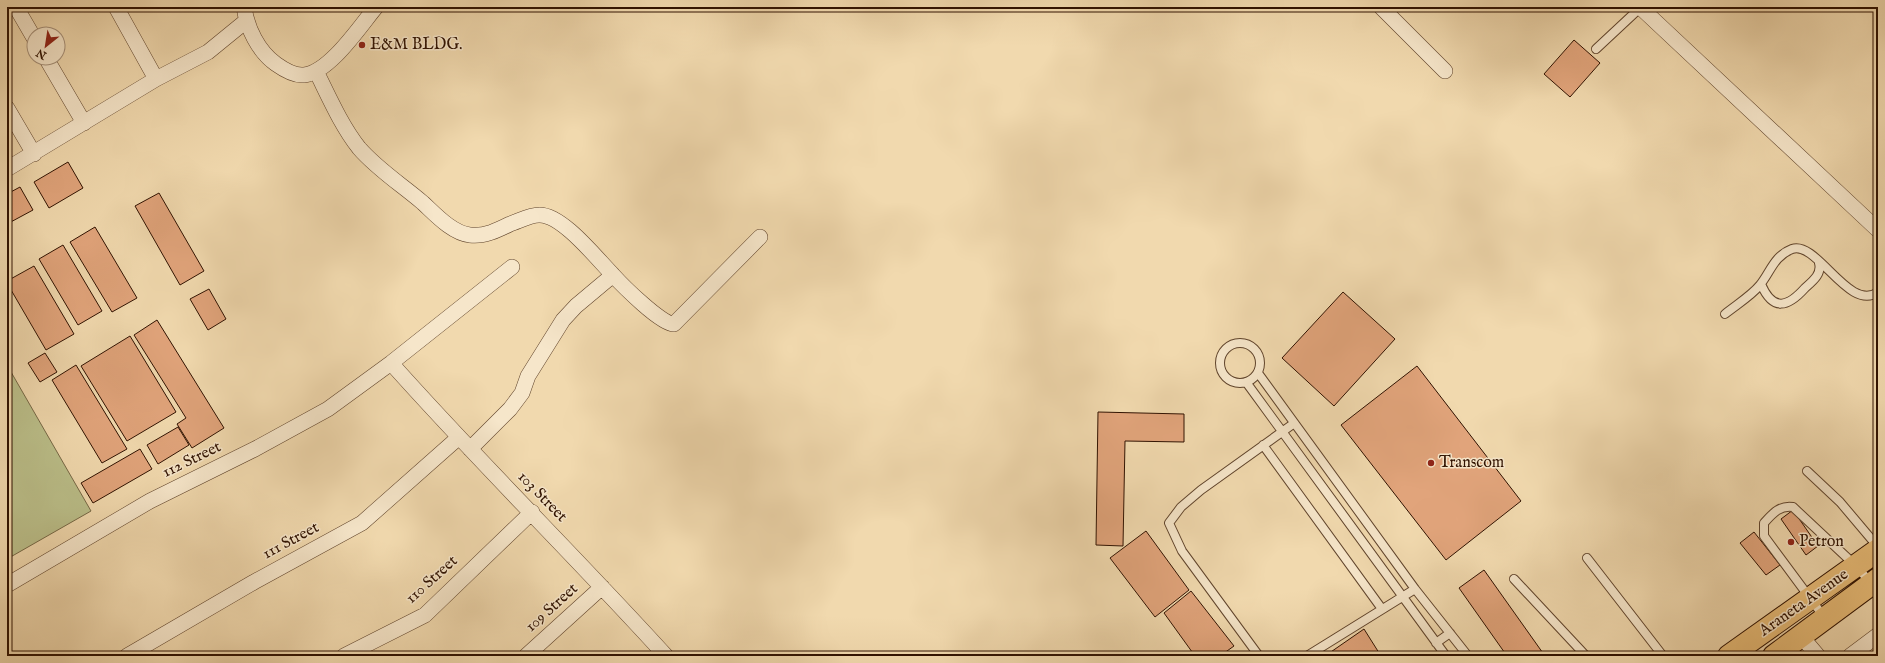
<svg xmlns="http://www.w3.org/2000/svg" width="1885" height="663" viewBox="0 0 1885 663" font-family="'IM FELL English',serif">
  <rect width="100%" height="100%" fill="#f1d9ae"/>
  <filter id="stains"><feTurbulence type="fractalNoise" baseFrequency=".005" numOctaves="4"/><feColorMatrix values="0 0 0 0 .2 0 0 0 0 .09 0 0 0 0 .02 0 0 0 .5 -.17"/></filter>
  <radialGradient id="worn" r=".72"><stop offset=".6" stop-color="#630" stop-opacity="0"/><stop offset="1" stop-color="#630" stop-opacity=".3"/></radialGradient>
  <!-- green -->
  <path fill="#bbbf8a" stroke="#766846" d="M7,365L91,511L7,559Z"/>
  <!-- building -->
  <path fill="#e1a47b" stroke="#301201" d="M1574,40L1600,63L1570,97L1544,74Z
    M68,162L83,188L49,208L34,182Z
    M20,187L33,210L7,224V194Z
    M159,193L204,271L180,285L135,206Z
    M95,227L137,298L112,312L70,242Z
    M63,245L102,311L78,325L39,259Z
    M34,266L74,334L46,350L7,283V281Z
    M209,289L226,319L208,330L190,299Z
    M1343,292L1395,339L1334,406L1282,358Z
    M157,320L224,428L192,448L177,424L186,418L134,335Z
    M130,336L176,412L127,441L81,366Z
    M45,353L57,372L40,382L28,363Z
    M76,365L127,449L102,463L52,380Z
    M1417,366L1521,501L1446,560L1341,425Z
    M1098,412L1184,414V442L1125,441L1123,546L1096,545Z
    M178,427L189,445L158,464L147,445Z
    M140,449L152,469L93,503L81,483Z
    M1793,510L1818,546L1806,555L1781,519Z
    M1146,531L1189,590L1155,617L1110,558Z
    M1754,532L1780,565L1766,575L1740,543Z
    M1484,570L1545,656H1507L1459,588Z
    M1191,591L1234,646L1220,656H1195L1164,613Z
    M1364,629L1381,656H1325Z"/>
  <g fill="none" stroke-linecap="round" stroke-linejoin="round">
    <defs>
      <path id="service" d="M1596,49L1641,7
        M1761,284C1773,312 1788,307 1805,288C1813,281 1822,274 1819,263
        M1725,314C1736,305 1751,296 1760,285C1771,271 1774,256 1792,249C1817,240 1849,313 1878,292
        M1220 363a20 20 0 1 1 40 0a20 20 0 1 1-40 0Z
        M1258,373L1415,589L1468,656
        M1246,382L1446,656
        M1263,445L1382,609
        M1807,471L1840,502L1878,547
        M1587,558L1663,656
        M1514,579L1586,656
        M1824,617L1764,536V523C1773,513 1780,505 1793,507L1856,566L1871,583
        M1436,643L1450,633
        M1259,656L1182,551L1169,523L1181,507L1201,490L1293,424
        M1307,656L1415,589"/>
      <path id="minor" d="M16,7L34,38
        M116,7L156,79
        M244,7C247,28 258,51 276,64C283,69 295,76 304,75C330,72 360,26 376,7
        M1381,7L1445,71
        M1640,7L1878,230
        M46,58L84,123
        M316,71C329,97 341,125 359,148C377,169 402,185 423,203C435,214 452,233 470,235C484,237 498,230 510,224C519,221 530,215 539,215C562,214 597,259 613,275
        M7,108L34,154
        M7,169L156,79L208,52L246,21
        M391,363C480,463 576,557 666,656
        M470,449L510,409L522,393L528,376L563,320L576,306L613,275C622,285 662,325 674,324L760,237
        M7,585L150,501L255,449L328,409L391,363L512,267
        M1801,636L1818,656
        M127,656L254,582L362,523L458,438
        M344,656L425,615L532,512
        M526,656L602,587
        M1850,656L1878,635"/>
      <path id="primary" d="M1729,656L1878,550
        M1774,656L1878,579"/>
    </defs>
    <!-- service casing -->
    <use href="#service" stroke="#60442c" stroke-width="10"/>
    <!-- minor casing -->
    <use href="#minor" stroke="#60442c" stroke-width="16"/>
    <!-- primary casing -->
    <use href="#primary" stroke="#301201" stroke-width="24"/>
    <!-- service -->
    <use href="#service" stroke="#f6e6ca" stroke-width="8"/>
    <!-- minor -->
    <use href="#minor" stroke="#f6e6ca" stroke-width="15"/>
    <!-- primary -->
    <use href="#primary" stroke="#e8bc77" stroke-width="22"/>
  </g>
  <!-- markers -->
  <g fill="#8f2418" stroke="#f6e6ca" stroke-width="1.5">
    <circle cx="362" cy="45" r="4"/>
    <circle cx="1431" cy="463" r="4"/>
    <circle cx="1791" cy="542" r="4"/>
  </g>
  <g text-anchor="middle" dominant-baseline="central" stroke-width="3" stroke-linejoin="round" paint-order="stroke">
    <!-- poi labels -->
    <g font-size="16" fill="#301201" stroke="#f6e6ca" text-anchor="start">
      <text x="370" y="45">E&amp;M BLDG.</text>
      <text x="1439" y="463">Transcom</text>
      <text x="1799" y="542">Petron</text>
    </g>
    <!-- street labels -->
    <g font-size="16" fill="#301201" stroke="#f6e6ca">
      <text transform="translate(192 460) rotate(-26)">112 Street</text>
      <text transform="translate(542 497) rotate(46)">103 Street</text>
      <text transform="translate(291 541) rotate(-28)">111 Street</text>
      <text transform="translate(432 580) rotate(-42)">110 Street</text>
      <text transform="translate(1804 603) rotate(-35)">Araneta Avenue</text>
      <text transform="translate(552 608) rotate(-42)">109 Street</text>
    </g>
  </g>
  <!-- margin -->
  <rect width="1885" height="663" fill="none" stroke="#f1d9ae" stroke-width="24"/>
  <rect x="8" y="8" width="1869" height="647" fill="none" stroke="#301201" stroke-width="2"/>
  <rect x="12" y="12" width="1861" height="639" fill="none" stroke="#301201"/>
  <!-- north arrow -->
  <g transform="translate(46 46) rotate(210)"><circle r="19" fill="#f6e6ca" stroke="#a7917a"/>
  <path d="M0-3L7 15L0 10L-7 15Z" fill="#8f2418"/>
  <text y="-6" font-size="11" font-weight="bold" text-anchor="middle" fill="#301201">N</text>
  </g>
  <rect width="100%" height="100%" filter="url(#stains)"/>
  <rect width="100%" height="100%" fill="url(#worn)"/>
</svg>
